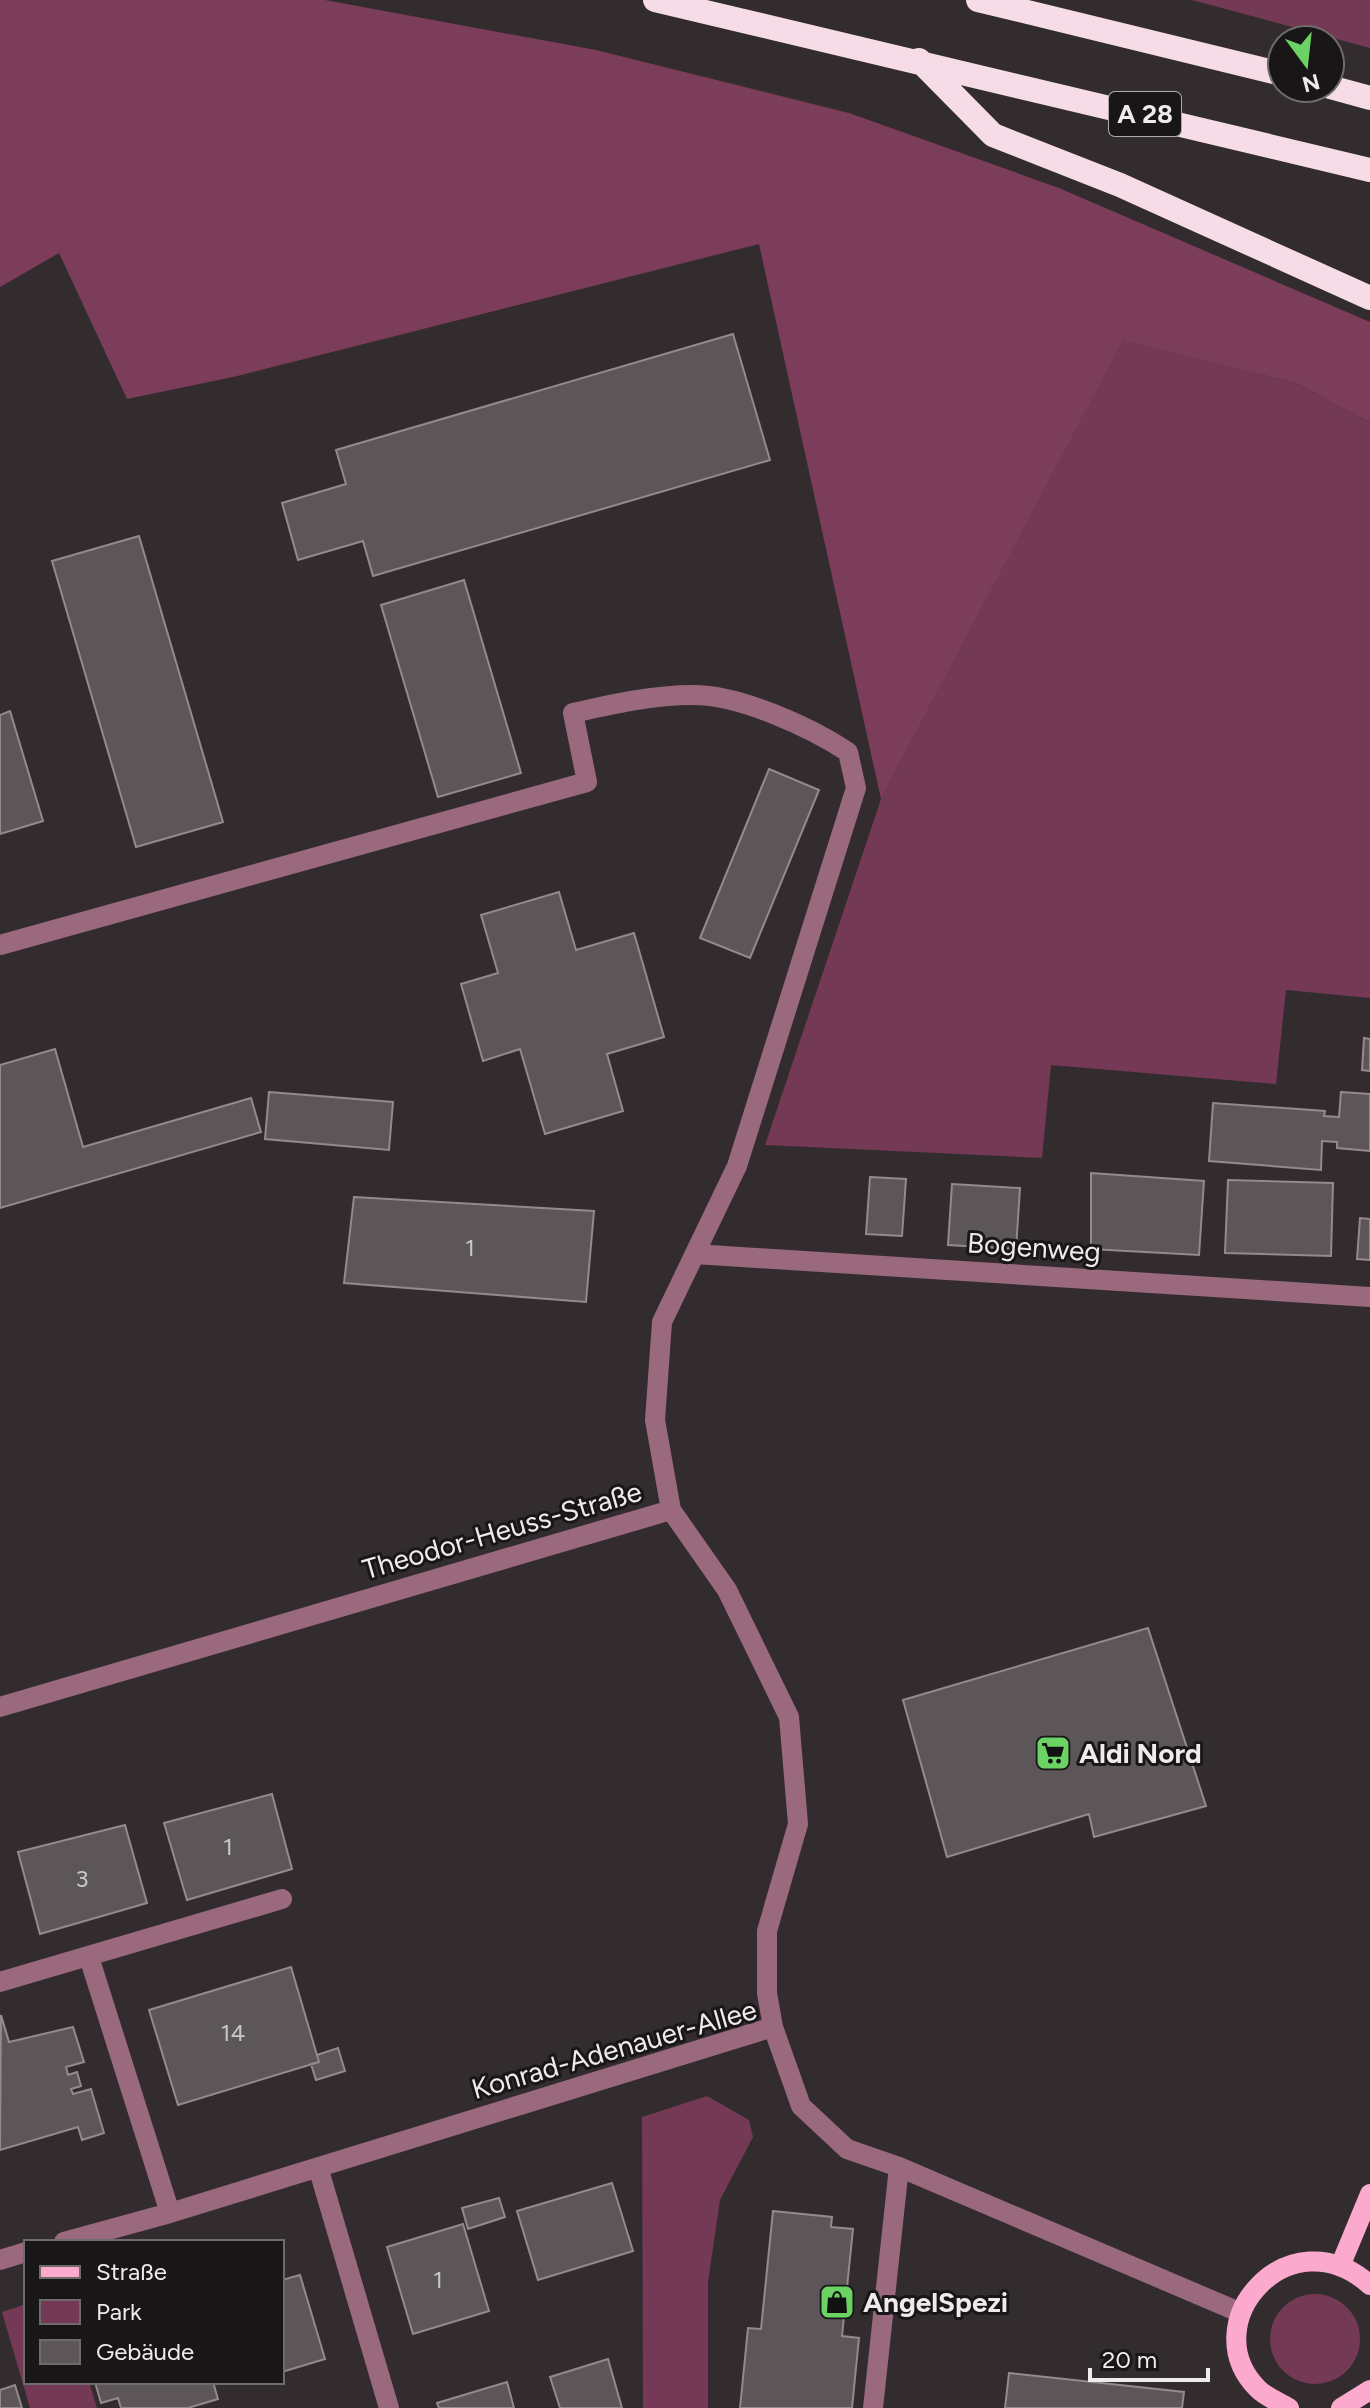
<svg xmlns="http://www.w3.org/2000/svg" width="1370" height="2408" viewBox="0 0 1370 2408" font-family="Figtree,sans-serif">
  <rect width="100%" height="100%" fill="#332c2f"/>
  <!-- green -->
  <path fill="#743954" d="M1192,0H1370V48Z
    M1123,339L1296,383L1370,423V998L1286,990L1276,1084L1051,1065L1042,1158L765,1145L881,799Z
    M707,2096L749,2120L753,2137L720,2200L708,2282V2408H643L642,2117Z
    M1270 2339a45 45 0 1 1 90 0a45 45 0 1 1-90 0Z
    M26,2304V2382H89L97,2408H30L2,2312Z"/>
  <!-- forest -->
  <path fill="#7b3d5a" d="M0,0H325L596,50L849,113L1059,188L1370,322V423L1296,383L1123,340L881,799L759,244L233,377L127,399L59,253L0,287Z"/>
  <!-- building -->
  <path fill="#5d5659" stroke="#928a8d" stroke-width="2" d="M733,334L770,460L373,576L363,541L298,560L282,503L346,484L336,450Z
    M139,536L223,822L136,847L52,561Z
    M464,580L521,773L438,797L381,605Z
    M10,711L43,821L0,834V715Z
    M769,769L819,790L750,958L700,938Z
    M559,892L576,950L634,933L664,1037L607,1054L623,1111L545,1134L520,1049L483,1061L461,984L498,973L481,915Z
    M1364,1038L1370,1039V1071L1362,1070Z
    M55,1049L83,1147L251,1098L261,1132L0,1208V1065Z
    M269,1092L393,1102L389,1150L265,1139Z
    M1341,1092L1370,1094V1151L1337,1148V1142L1322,1141L1321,1170L1209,1161L1213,1103L1325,1111L1324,1116L1339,1117Z
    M1091,1173L1204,1181L1199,1255L1091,1249Z
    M870,1177L906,1179L902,1236L866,1234Z
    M1228,1180L1333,1183L1331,1256L1225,1253Z
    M952,1184L1020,1188L1016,1249L948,1245Z
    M354,1197L594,1211L586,1302L344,1283Z
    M1360,1218L1370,1219V1260L1357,1259Z
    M1148,1628L1206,1806L1094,1837L1089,1814L947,1857L903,1700Z
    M272,1794L292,1869L187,1900L164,1823Z
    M125,1825L147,1903L40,1934L18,1852Z
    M291,1967L319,2062L178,2105L149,2010Z
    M1,2015L9,2042L73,2027L84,2062L66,2067L68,2075L77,2072L81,2086L71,2089L73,2094L91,2089L104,2133L82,2140L78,2127L0,2150Z
    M338,2048L345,2071L316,2080L311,2064L319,2062L317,2055Z
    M612,2183L633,2251L538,2280L517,2211Z
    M499,2198L505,2217L468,2229L462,2208Z
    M773,2211L832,2217L831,2227L853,2229L842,2336L859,2338L852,2408H740L748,2328L761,2329Z
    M463,2224L489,2311L413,2334L387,2247Z
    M300,2275L325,2359L282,2372V2280Z
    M608,2359L622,2408H560L550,2377Z
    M1009,2373L1184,2392L1182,2408H1005Z
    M95,2382H213L218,2399L188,2408H121L118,2398L101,2403Z
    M507,2382L514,2408H439L437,2403Z
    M15,2385L22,2408H0V2390Z"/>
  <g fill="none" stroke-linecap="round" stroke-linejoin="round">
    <!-- minor -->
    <path stroke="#9a697e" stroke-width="20" d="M0,945L587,782L573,713C612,704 653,695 694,695C740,695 810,727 848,752L856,788L737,1166L662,1322L655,1420L671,1510
      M695,1254L1370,1297
      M0,1707L671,1510L727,1590L789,1717L798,1824L767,1931V1993L773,2027L801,2106L847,2149L899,2167L1239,2312
      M89,1957L170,2213
      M0,1982L282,1899
      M318,2167L389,2408
      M64,2242L170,2213L773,2027
      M0,2260L26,2252
      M873,2408L899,2167"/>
    <!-- major -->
    <path stroke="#fbaacd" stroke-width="20" d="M1341,2264L1370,2194
      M1289,2408C1279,2402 1266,2397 1258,2389C1192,2323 1290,2213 1370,2285
      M1341,2408L1370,2390"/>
    <!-- highway -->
    <path stroke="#f5dce6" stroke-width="24" d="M655,0L1370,170
      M978,0L1282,74
      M919,60L993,135L1120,185L1370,298
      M1330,87L1370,98"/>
  </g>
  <!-- icons -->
  <defs>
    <symbol id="supermarket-square" viewBox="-11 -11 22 22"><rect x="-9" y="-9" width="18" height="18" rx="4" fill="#6bd363" stroke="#191617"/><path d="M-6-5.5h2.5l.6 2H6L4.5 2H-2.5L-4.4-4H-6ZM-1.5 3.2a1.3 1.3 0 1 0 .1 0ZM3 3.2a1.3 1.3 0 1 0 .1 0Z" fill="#111"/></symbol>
    <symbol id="shop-square" viewBox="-11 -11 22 22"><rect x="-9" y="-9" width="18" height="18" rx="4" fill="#6bd363" stroke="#191617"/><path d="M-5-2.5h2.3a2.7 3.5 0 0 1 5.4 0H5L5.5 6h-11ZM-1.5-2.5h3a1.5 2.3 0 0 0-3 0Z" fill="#111"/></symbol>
  </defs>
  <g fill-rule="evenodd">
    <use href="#supermarket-square" x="1033" y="1733" width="40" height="40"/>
    <use href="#shop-square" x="817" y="2282" width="40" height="40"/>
  </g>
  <g text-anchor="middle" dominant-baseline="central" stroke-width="6" stroke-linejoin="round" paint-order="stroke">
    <!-- number labels -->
    <g font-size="24" fill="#cac6c8">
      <text x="470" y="1247">1</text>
      <text x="228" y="1846">1</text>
      <text x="82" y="1878">3</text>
      <text x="233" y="2032">14</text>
      <text x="438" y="2279">1</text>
    </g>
    <!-- shield labels -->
    <rect fill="#191617" stroke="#afabad" stroke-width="2" x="1109" y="92" width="72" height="44" rx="6"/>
    <g font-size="26" font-weight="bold" fill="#efebed">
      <text x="1145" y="114">A 28</text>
    </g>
    <!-- street labels -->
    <g font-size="28" fill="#efebed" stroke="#191617">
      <text transform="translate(1034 1247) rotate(4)">Bogenweg</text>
      <text transform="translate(502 1530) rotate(-16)">Theodor-Heuss-Straße</text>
      <text transform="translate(614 2049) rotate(-16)">Konrad-Adenauer-Allee</text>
    </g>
    <!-- poi labels -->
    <g font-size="28" font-weight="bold" fill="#efebed" stroke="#191617" text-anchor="start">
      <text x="1079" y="1753">Aldi Nord</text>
      <text x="863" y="2302">AngelSpezi</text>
    </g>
  </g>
  <!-- legend -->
  <rect x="24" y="2240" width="260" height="144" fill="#191617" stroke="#6f6b6d" stroke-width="2"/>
  <rect x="40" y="2266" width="40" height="12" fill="#fbaacd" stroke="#6f6b6d" stroke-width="2"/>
  <text x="96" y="2280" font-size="24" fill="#efebed">Straße</text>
  <rect x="40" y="2300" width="40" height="24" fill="#743954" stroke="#6f6b6d" stroke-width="2"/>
  <text x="96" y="2320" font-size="24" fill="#efebed">Park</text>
  <rect x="40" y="2340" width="40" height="24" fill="#5d5659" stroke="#6f6b6d" stroke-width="2"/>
  <text x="96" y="2360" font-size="24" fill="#efebed">Gebäude</text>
  <!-- north arrow -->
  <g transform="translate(1306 64) rotate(165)"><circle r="38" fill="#191617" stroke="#6f6b6d" stroke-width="2"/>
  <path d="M0-6L14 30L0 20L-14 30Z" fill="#6bd363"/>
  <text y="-12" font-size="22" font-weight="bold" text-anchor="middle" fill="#efebed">N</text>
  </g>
  <!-- scale -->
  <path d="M1090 2368v12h118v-12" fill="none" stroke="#efebed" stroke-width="4"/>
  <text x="1102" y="2368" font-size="24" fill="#efebed" stroke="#191617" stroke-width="6" paint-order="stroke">20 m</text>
</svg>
